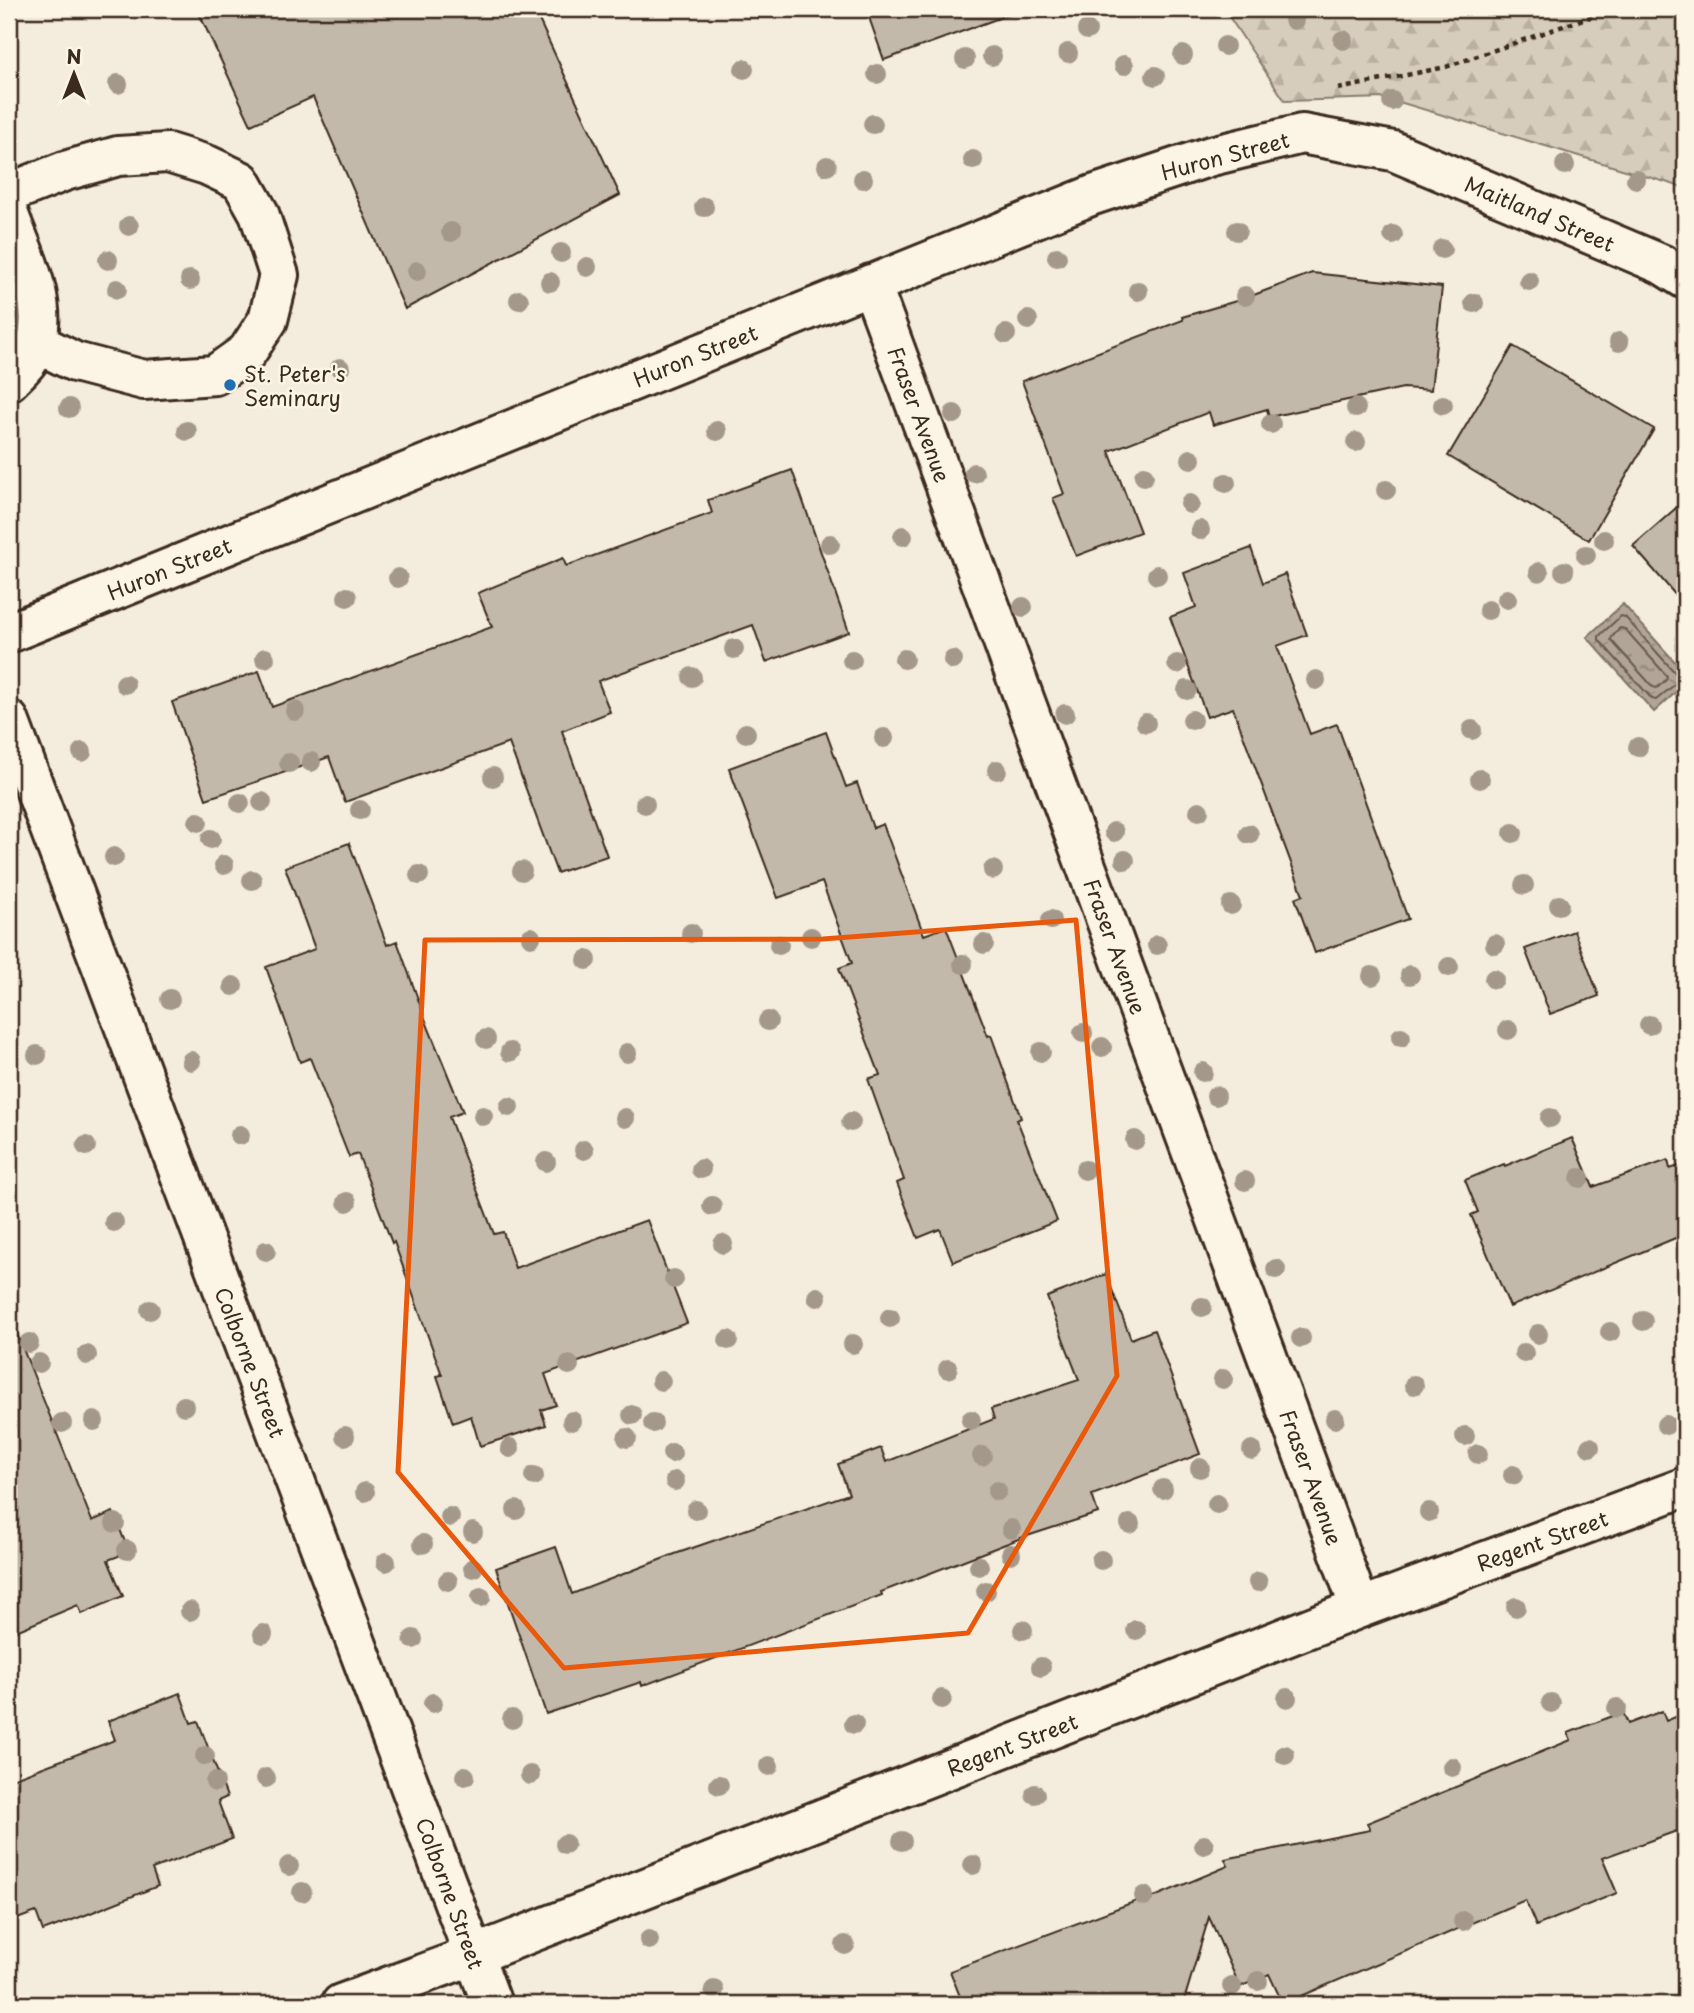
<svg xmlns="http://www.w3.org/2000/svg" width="1694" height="2013" viewBox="0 0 1694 2013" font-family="'Playpen Sans',sans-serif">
  <defs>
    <pattern id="forest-firs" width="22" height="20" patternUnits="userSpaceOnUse" patternTransform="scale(1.75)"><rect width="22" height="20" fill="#d6cdbd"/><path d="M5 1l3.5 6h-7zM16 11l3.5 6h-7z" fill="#b9b0a2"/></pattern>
    <pattern id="water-ripples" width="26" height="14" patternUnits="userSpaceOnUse" patternTransform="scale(1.75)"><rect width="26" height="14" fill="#b0a596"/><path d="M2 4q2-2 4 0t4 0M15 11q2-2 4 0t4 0" fill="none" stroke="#90877a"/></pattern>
  </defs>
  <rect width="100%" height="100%" fill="#f4eddd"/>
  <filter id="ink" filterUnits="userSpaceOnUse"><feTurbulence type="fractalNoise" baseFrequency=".0143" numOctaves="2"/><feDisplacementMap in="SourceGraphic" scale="14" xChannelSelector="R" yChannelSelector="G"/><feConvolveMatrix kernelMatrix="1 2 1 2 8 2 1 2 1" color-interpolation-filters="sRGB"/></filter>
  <g filter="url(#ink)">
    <!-- forest -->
    <path fill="url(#forest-firs)" stroke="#887c6e" stroke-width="2" d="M1224,9H1685V188L1386,98L1285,101Z"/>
    <!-- water -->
    <path fill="url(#water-ripples)" stroke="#817466" stroke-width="2" d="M1623,604L1685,673V684L1654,712L1587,637Z"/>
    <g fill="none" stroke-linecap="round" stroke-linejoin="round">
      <!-- shore -->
      <path stroke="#6a5b4e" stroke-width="2" d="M1621,616L1625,617L1679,677V681L1656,700L1652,699L1599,640V636Z
        M1620,628L1625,629L1667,676L1666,680L1657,688L1653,687L1611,640L1612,637Z"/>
    </g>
    <!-- building -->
    <path fill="#c3b9aa" stroke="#3b2a1e" stroke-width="2" d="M197,9H534L620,195L405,309L313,97L251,125Z
      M866,9H1009L1010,14L884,60Z
      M1312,273L1442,287L1431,390L1403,388L1269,417L1267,409L1213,425L1209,412L1109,451L1140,532L1076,556L1053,498L1064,494L1022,381L1183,320L1182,317L1243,299Z
      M1513,346L1654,429L1589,540L1448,456Z
      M792,470L849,632L766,662L753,625L598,681L610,712L562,731L607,856L557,873L509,743L345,802L329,757L206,799L172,702L259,671L272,707L492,627L478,593L563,558L566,566L712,513L708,500Z
      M1685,500V606L1633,546Z
      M1251,548L1263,583L1285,574L1307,635L1277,646L1310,734L1337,724L1408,919L1315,953L1295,898L1303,895L1233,708L1207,717L1170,617L1196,607L1184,573Z
      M826,732L846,787L857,783L873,828L883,824L924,935L946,927L988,1036L991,1035L1021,1118L1017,1120L1057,1221L953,1262L940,1229L918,1238L897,1183L904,1180L868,1079L880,1075L839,968L852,963L822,882L778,898L729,768Z
      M349,843L387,945L397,941L427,1024L463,1112L449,1117L494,1234L503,1232L515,1268L647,1220L687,1323L545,1374L556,1405L541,1410L546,1425L480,1446L471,1416L453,1423L437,1376L442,1375L394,1242L392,1243L358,1154L349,1157L310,1058L300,1062L266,967L315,949L285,867Z
      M1574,931L1599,996L1550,1014L1525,949Z
      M1572,1138L1593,1187L1668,1160L1670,1169L1685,1164V1234L1510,1307L1471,1215L1478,1212L1465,1180L1504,1164L1505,1166Z
      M1106,1274L1131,1339L1154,1330L1200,1454L1092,1495L1098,1513L1021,1538L881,1592L882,1595L642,1686L641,1682L546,1714L496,1568L556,1547L572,1594L675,1554L849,1494L838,1464L881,1448L886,1462L994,1419L991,1409L1079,1380L1047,1297Z
      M11,1319L92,1521L113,1512L129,1552L108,1560L123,1596L82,1614L78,1605L9,1634V1320Z
      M180,1693L191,1723L198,1721L227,1797L218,1801L232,1839L152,1869L158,1886L83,1916L43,1931L36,1912L9,1922V1780L115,1740L108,1721Z
      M1662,1711L1666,1721L1685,1713V1828L1602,1858L1617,1893L1536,1926L1525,1900L1283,2004L1269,1974L1240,1987L1209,1917L1183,2004H963L950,1971L1139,1900L1140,1903L1228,1866L1225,1859L1370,1830L1367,1823L1571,1740L1568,1733L1623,1712L1628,1724Z"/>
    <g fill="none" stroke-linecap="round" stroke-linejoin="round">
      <defs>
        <path id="minor" d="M9,193L65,171L118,156L168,153L207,165L241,181L259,213L279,275L268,320L247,352L215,375L144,380L75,362L37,343
          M9,215C24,256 47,297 37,342C34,358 20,370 9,381
          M871,284L1360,1608
          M9,633L1093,195L1211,156L1302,134L1393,151L1661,264L1685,279
          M9,720L492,2004
          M341,2004L474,1955L1360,1608L1685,1487"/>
      </defs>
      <!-- minor casing -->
      <use href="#minor" stroke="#3b2a1e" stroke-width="44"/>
      <!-- path -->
      <path stroke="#3b2a1e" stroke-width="4.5" stroke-dasharray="5 5" stroke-linecap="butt" d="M1338,89L1446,67L1612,9"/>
      <!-- minor -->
      <use href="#minor" stroke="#fcf5e5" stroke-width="38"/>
    </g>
    <!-- trees -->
    <g fill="#a4988a">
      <circle cx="1294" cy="20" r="10"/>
      <circle cx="1087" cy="30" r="10"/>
      <circle cx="1343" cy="40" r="10"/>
      <circle cx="1225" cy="46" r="10"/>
      <circle cx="1068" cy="53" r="10"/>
      <circle cx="1183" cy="55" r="10"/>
      <circle cx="992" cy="56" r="10"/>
      <circle cx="965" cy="59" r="10"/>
      <circle cx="1124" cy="65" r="10"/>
      <circle cx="744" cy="69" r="10"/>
      <circle cx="877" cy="74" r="10"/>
      <circle cx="1155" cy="76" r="10"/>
      <circle cx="118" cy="84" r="10"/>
      <circle cx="1392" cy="101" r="10"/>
      <circle cx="873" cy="124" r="10"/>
      <circle cx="973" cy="160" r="10"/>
      <circle cx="1565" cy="165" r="10"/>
      <circle cx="827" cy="166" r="10"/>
      <circle cx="863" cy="179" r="10"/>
      <circle cx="1636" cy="179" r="10"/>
      <circle cx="704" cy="207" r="10"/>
      <circle cx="129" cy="226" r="10"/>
      <circle cx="1237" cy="231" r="10"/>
      <circle cx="451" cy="232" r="10"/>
      <circle cx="1393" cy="235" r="10"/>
      <circle cx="1442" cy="249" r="10"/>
      <circle cx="561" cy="253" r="10"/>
      <circle cx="1057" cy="257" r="10"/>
      <circle cx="108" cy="260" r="10"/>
      <circle cx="587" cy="267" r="10"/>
      <circle cx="417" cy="271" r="10"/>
      <circle cx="190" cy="280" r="10"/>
      <circle cx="1529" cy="281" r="10"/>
      <circle cx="550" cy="282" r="10"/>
      <circle cx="117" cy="289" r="10"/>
      <circle cx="1138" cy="291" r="10"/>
      <circle cx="1245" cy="296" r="10"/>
      <circle cx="519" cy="300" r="10"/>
      <circle cx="1474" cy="303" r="10"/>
      <circle cx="1028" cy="320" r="10"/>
      <circle cx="1006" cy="334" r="10"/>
      <circle cx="1619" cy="342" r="10"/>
      <circle cx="340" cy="368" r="10"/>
      <circle cx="1443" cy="405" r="10"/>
      <circle cx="69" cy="408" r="10"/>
      <circle cx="1356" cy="408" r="10"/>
      <circle cx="954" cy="414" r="10"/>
      <circle cx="1271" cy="424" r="10"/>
      <circle cx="187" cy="431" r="10"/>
      <circle cx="717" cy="431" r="10"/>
      <circle cx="1356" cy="442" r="10"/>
      <circle cx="1191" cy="459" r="10"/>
      <circle cx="974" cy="473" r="10"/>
      <circle cx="1144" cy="476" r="10"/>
      <circle cx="1226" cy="483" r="10"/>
      <circle cx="1386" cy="490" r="10"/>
      <circle cx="1190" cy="504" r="10"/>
      <circle cx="1200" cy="530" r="10"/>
      <circle cx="903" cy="536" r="10"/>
      <circle cx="1604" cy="540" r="10"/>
      <circle cx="830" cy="544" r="10"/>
      <circle cx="1586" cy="555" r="10"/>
      <circle cx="1564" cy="571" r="10"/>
      <circle cx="1539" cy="572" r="10"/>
      <circle cx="1157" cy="575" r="10"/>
      <circle cx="398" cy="578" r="10"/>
      <circle cx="347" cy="597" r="10"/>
      <circle cx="1507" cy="599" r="10"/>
      <circle cx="1023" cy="607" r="10"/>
      <circle cx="1488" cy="610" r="10"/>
      <circle cx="734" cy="649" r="10"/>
      <circle cx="265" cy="658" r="10"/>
      <circle cx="904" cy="659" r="10"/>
      <circle cx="852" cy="660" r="10"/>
      <circle cx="953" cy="660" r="10"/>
      <circle cx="1177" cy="664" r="10"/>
      <circle cx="692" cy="677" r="10"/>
      <circle cx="1316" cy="680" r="10"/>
      <circle cx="125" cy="684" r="10"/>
      <circle cx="1187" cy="690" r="10"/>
      <circle cx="295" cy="711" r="10"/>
      <circle cx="1065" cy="714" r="10"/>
      <circle cx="1192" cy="720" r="10"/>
      <circle cx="1146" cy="723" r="10"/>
      <circle cx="1472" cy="730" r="10"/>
      <circle cx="746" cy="733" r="10"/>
      <circle cx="884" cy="738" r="10"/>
      <circle cx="1638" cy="747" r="10"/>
      <circle cx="82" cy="752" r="10"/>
      <circle cx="311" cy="762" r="10"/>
      <circle cx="289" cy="763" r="10"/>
      <circle cx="997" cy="770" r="10"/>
      <circle cx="493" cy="777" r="10"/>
      <circle cx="1480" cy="779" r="10"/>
      <circle cx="262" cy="802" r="10"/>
      <circle cx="240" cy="803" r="10"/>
      <circle cx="645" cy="804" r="10"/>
      <circle cx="360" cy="810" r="10"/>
      <circle cx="1199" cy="811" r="10"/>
      <circle cx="198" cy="822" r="10"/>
      <circle cx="1114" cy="832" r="10"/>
      <circle cx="1513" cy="833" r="10"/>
      <circle cx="1249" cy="834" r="10"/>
      <circle cx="211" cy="839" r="10"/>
      <circle cx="114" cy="857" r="10"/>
      <circle cx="1125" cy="860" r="10"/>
      <circle cx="224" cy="865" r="10"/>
      <circle cx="993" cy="870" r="10"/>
      <circle cx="522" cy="871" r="10"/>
      <circle cx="419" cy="875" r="10"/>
      <circle cx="252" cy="880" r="10"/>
      <circle cx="1524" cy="885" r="10"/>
      <circle cx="1231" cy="905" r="10"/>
      <circle cx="1559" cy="905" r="10"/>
      <circle cx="1051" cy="920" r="10"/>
      <circle cx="691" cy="933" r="10"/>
      <circle cx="531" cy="937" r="10"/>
      <circle cx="811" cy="937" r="10"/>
      <circle cx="984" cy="944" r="10"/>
      <circle cx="1495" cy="944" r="10"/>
      <circle cx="779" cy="945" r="10"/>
      <circle cx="1157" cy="945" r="10"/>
      <circle cx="587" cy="960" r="10"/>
      <circle cx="963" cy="964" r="10"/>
      <circle cx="1449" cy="967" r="10"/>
      <circle cx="1410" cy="975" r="10"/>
      <circle cx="1372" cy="976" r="10"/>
      <circle cx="1494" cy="979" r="10"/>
      <circle cx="233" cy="986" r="10"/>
      <circle cx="170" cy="999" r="10"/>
      <circle cx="768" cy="1021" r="10"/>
      <circle cx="1649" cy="1025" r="10"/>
      <circle cx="1508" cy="1030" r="10"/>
      <circle cx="1083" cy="1033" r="10"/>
      <circle cx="1401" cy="1037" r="10"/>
      <circle cx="486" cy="1039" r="10"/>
      <circle cx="1102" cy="1047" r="10"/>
      <circle cx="510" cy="1052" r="10"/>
      <circle cx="1041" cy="1052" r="10"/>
      <circle cx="627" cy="1053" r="10"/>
      <circle cx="37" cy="1055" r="10"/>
      <circle cx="191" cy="1061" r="10"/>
      <circle cx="1203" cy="1072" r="10"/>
      <circle cx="1216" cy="1096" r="10"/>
      <circle cx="509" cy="1107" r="10"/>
      <circle cx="483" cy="1116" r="10"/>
      <circle cx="625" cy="1118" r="10"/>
      <circle cx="1550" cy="1118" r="10"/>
      <circle cx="851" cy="1122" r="10"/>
      <circle cx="240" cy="1135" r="10"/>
      <circle cx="1135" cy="1140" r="10"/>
      <circle cx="86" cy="1146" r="10"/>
      <circle cx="584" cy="1150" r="10"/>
      <circle cx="546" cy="1162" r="10"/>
      <circle cx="701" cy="1169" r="10"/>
      <circle cx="1085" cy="1170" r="10"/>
      <circle cx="1580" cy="1178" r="10"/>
      <circle cx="1245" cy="1181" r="10"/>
      <circle cx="347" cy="1202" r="10"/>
      <circle cx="712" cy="1206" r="10"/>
      <circle cx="114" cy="1222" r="10"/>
      <circle cx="723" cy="1244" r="10"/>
      <circle cx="266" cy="1251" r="10"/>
      <circle cx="1276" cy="1269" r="10"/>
      <circle cx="674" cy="1279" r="10"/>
      <circle cx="817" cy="1297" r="10"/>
      <circle cx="1202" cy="1307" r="10"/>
      <circle cx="150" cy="1310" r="10"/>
      <circle cx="890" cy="1318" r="10"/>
      <circle cx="1643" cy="1321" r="10"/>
      <circle cx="1610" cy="1332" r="10"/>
      <circle cx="1538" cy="1334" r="10"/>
      <circle cx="1301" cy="1338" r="10"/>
      <circle cx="728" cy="1340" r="10"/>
      <circle cx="29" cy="1343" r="10"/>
      <circle cx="853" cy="1344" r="10"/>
      <circle cx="1524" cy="1353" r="10"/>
      <circle cx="87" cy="1355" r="10"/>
      <circle cx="39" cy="1363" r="10"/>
      <circle cx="569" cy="1365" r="10"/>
      <circle cx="948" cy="1369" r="10"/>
      <circle cx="1223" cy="1379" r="10"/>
      <circle cx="661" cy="1381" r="10"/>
      <circle cx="1414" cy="1385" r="10"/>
      <circle cx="184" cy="1406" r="10"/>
      <circle cx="632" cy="1415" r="10"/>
      <circle cx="1335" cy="1419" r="10"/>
      <circle cx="971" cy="1420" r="10"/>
      <circle cx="94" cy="1421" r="10"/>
      <circle cx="572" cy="1421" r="10"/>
      <circle cx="62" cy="1423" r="10"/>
      <circle cx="653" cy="1423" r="10"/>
      <circle cx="1666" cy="1425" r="10"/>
      <circle cx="345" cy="1436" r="10"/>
      <circle cx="1465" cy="1436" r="10"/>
      <circle cx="627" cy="1438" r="10"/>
      <circle cx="1590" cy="1447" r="10"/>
      <circle cx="510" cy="1448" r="10"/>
      <circle cx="1252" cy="1450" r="10"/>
      <circle cx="672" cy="1453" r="10"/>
      <circle cx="1478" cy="1454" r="10"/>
      <circle cx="982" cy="1456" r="10"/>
      <circle cx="1200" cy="1468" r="10"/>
      <circle cx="1513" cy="1475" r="10"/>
      <circle cx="534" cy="1476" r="10"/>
      <circle cx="675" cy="1481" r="10"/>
      <circle cx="1163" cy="1489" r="10"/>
      <circle cx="997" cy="1491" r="10"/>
      <circle cx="365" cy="1492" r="10"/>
      <circle cx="1217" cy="1504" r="10"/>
      <circle cx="516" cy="1510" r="10"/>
      <circle cx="696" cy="1510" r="10"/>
      <circle cx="1429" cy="1512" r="10"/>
      <circle cx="450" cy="1517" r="10"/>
      <circle cx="115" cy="1523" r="10"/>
      <circle cx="1130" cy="1524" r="10"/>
      <circle cx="1011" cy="1529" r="10"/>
      <circle cx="473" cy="1532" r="10"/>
      <circle cx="423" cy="1544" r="10"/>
      <circle cx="127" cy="1550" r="10"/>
      <circle cx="1011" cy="1554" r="10"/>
      <circle cx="1101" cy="1560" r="10"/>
      <circle cx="386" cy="1562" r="10"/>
      <circle cx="979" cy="1566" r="10"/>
      <circle cx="473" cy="1568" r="10"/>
      <circle cx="448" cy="1581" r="10"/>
      <circle cx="1258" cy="1582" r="10"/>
      <circle cx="986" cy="1591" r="10"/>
      <circle cx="481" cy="1597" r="10"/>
      <circle cx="1516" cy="1607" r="10"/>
      <circle cx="190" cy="1611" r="10"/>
      <circle cx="1023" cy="1630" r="10"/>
      <circle cx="1136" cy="1630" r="10"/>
      <circle cx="263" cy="1634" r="10"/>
      <circle cx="413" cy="1639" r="10"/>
      <circle cx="1041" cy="1667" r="10"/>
      <circle cx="1287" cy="1698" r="10"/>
      <circle cx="942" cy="1699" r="10"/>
      <circle cx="433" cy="1703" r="10"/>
      <circle cx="1551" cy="1703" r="10"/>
      <circle cx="1617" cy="1708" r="10"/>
      <circle cx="512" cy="1719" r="10"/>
      <circle cx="854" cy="1724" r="10"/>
      <circle cx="1285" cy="1755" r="10"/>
      <circle cx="205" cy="1756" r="10"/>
      <circle cx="769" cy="1766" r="10"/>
      <circle cx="1452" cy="1767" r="10"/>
      <circle cx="530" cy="1775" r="10"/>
      <circle cx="465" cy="1776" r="10"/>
      <circle cx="266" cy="1778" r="10"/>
      <circle cx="215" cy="1782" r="10"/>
      <circle cx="719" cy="1785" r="10"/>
      <circle cx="1035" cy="1794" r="10"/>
      <circle cx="902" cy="1841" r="10"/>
      <circle cx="565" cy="1844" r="10"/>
      <circle cx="1204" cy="1845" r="10"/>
      <circle cx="973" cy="1865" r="10"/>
      <circle cx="289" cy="1866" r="10"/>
      <circle cx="302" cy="1892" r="10"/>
      <circle cx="1144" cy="1896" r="10"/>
      <circle cx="1463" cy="1921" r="10"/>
      <circle cx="649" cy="1940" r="10"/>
      <circle cx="845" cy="1945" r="10"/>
      <circle cx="1258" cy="1981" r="10"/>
      <circle cx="1232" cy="1986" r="10"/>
      <circle cx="714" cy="1990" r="10"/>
    </g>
  </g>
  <!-- marked area -->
  <path fill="none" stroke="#e8590c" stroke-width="5" stroke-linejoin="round" d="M1076,920L1117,1376L968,1633L564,1668L398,1472L425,940L823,939Z"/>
  <!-- markers -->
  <circle fill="#1f6fb2" stroke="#fcf5e5" stroke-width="2.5" cx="230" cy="385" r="7"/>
  <g text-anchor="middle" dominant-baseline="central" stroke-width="5" stroke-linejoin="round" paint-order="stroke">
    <!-- street labels -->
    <g font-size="21" fill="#3b2a1e" stroke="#fcf5e5">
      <text transform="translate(1225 155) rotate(-15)">Huron Street</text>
      <text transform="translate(1540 213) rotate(23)">Maitland Street</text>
      <text transform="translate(695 355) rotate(-22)">Huron Street</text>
      <text transform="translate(920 414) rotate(70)">Fraser Avenue</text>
      <text transform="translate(169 568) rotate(-22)">Huron Street</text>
      <text transform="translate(1116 946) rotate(70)">Fraser Avenue</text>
      <text transform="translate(251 1362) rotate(69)">Colborne Street</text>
      <text transform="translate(1312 1477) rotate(70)">Fraser Avenue</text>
      <text transform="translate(1542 1540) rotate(-20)">Regent Street</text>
      <text transform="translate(1012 1744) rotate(-21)">Regent Street</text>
      <text transform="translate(451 1893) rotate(70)">Colborne Street</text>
    </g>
    <!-- poi labels -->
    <g font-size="21" fill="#3b2a1e" stroke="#fcf5e5" text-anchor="start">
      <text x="244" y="373">St. Peter's<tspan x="244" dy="24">Seminary</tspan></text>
    </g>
  </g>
  <!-- margin -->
  <rect width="1694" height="2013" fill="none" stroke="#fcf5e5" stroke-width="35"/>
  <rect x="18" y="18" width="1659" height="1978" fill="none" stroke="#3b2a1e" stroke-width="2.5" filter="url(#ink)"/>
  <!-- north arrow -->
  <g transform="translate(74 74)" stroke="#fcf5e5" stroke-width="5" paint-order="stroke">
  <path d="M0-5L12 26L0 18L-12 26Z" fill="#3b2a1e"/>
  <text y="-10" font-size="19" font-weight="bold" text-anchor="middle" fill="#3b2a1e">N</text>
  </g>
</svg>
